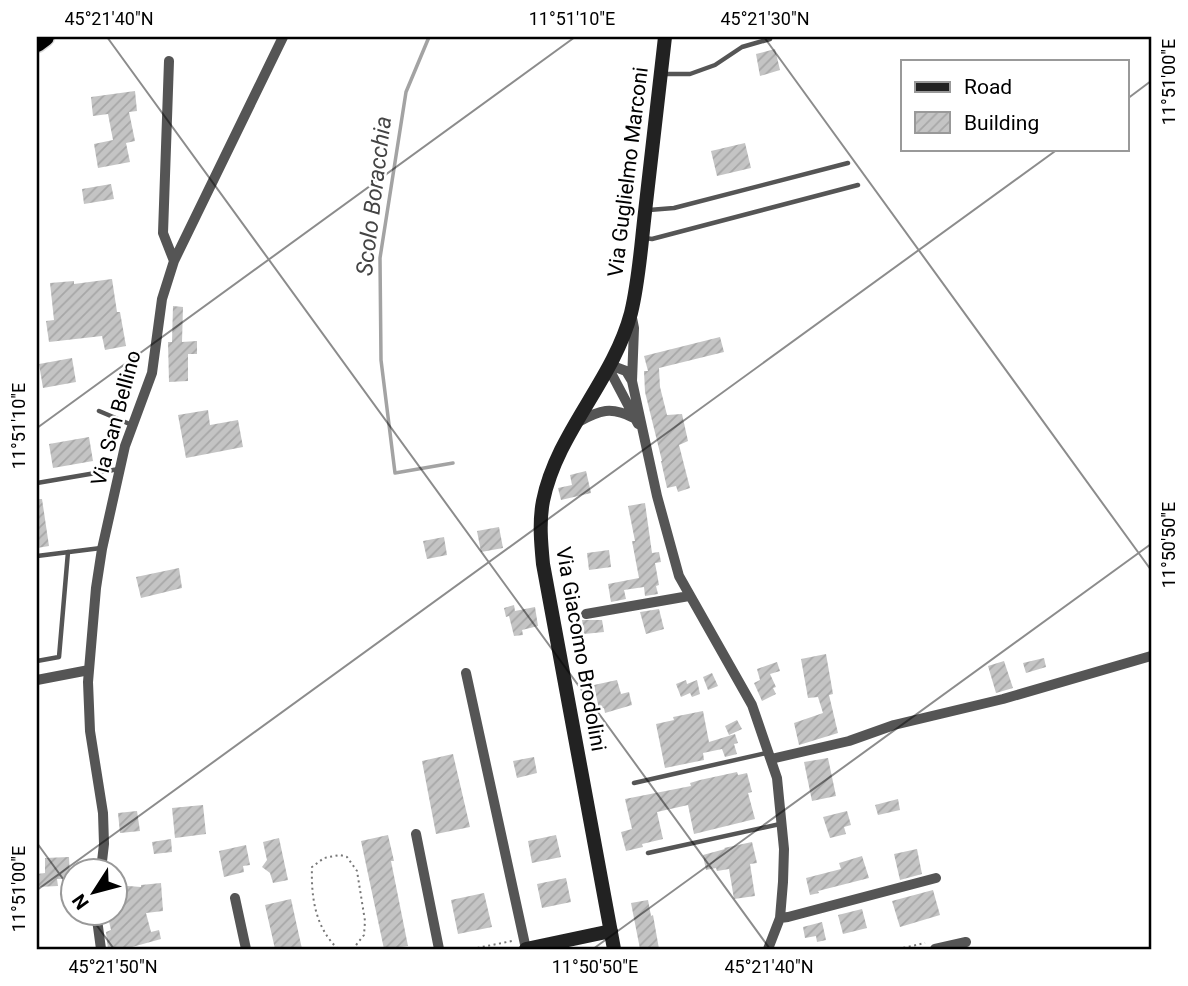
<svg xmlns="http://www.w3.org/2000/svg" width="1188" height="986" viewBox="0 0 1188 986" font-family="Roboto,sans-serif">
  <defs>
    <pattern id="building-hatch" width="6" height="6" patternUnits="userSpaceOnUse" patternTransform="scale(1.75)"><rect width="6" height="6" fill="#c4c4c4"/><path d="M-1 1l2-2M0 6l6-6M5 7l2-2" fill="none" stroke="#a7a7a7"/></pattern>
  </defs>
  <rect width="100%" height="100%" fill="#fff"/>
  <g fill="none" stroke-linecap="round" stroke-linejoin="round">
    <!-- stream -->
    <path stroke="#a3a3a3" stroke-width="3.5" d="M429,37L406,92L380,258L381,360L395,473L453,463"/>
  </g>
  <!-- building -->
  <path fill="url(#building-hatch)" d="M775,49L780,70L760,76L756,54Z
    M135,91L137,111L129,112L135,141L126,143L130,162L98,168L94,144L113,140L108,114L93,116L91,97Z
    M745,143L751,168L717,176L711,151Z
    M111,184L114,199L84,204L82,189Z
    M112,279L117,312H120L126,346L105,350L102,336L49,342L46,321L54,320L50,283L74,281V284Z
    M173,306L183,307L182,342L197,341V354H188V381L169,382L168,342H172Z
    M720,337L724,352L659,368L660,387L667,415L682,414L688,441L679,445L690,488L678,492L676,486L667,488L661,461H662L645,392L644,371H648L644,356Z
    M72,358L76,382L43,388L39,364Z
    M208,410L210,425L238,420L243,447L186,458L178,415Z
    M89,437L93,461L53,468L49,444Z
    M586,471L591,493L561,500L558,488L572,485L570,475Z
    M37,499H42L49,546L37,548Z
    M645,503L652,553L659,552L661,562L655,563L659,585L656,586L658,594L645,596L644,587L624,590L626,599L611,602L608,584L639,578L632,541H635L628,506Z
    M499,527L503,548L481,552L477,531Z
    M444,537L447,555L427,559L423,541Z
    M609,550L611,567L589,570L587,553Z
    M179,568L182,588L141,598L136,577Z
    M514,605L515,611L535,607L538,626L522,630L523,635L514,636L509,616L506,617L504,608Z
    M659,609L664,629L646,634L640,612Z
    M582,620H602L604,632L584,634Z
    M826,654L833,694L829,695L838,733L799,745L794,723L823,713L818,697L808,698L801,659Z
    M1044,658L1046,667L1026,673L1023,663Z
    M1004,661L1013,688L996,693L988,666Z
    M777,662L780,671L770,674L776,687L773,688L776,694L762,701L754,683L760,680L757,669Z
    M712,673L718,686L708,690L703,677Z
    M617,680L621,694L629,692L632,705L605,713L604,708L599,709L594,685Z
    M686,680L687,684L697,680L700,694L692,697L690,693L681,697L676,684Z
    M703,711L709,742L735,734L738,743L734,744L737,754L725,757L722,749L703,753L704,760L665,768L656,724L674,720L673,717Z
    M737,720L742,729L729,735L725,726Z
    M453,754L470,827L436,834L422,761Z
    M534,757L537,773L517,778L513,761Z
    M828,758L836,796L812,801L804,762Z
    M737,772L738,775L747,773L752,792L748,793L755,819L694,834L688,805L657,812L663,839L642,844L643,847L626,851L621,832L632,829L625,799L691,786L690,783L700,780Z
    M898,799L900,810L878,815L875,805Z
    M203,805L206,834L175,838L172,808Z
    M137,811L140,831L120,833L118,813Z
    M847,811L851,825L844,827L846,834L830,838L823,817Z
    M388,835L394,861H391L408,946L384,949L361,841Z
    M556,835L561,857L532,863L528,841Z
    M279,838L288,880L273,883L270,873L262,867L267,860L263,842Z
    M171,839L172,852L154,854L152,842Z
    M752,842L757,863L750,864L755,896L734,899L729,869L717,871L716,868L706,870L703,855L725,849L724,848Z
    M246,845L250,865L243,866L244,872L224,877L219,851Z
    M917,849L922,874L900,880L894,854Z
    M862,856L869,878L818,891L819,893L810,895L806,878L841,869L839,863Z
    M69,857L70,879H57L58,886L37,887V874L45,873V858Z
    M566,878L571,902L542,908L537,884Z
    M161,883L163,911L146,913L151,932L159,930L161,939L125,949H108L106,932L111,930L107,913H116V885L141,887V885Z
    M933,890L940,915L900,927L892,901Z
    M484,893L492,927L458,934L451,900Z
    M291,899L302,949H275L265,905Z
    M648,900L651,916L653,915L659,949H640L631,903Z
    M862,909L867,928L843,934L838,915Z
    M822,922L826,940L817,942L816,936L805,938L803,927Z"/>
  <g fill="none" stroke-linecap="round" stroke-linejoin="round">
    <defs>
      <path id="highway" d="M37,43L45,37"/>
    </defs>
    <!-- highway casing -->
    <use href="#highway" stroke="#dbdbdb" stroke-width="21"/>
    <!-- path -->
    <path stroke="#777" stroke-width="2" stroke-dasharray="2 3.5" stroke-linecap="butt" d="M338,949C315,927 311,897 312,867L324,858L340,855L347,857L357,871L365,921L364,935L353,949
      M472,949L512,941
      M898,949L925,943"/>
    <!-- lane -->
    <path stroke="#555" stroke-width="4.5" d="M662,74H690L715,65L742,47L770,39
      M649,210L674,208L848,163
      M645,238L652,239L858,185
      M99,411L132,425
      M37,483L119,469
      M37,556L101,548
      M37,661L59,657L68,552
      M634,783L766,753
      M648,853L780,824"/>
    <!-- street -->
    <path stroke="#555" stroke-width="10" d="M169,61L163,233L174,261
      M631,313L634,328L632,381L657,496L679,576L752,705L777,778L784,849L783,882L780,918L768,949
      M610,365L626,371L632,381
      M609,369L638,424
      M578,422C600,410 611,406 634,418
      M586,614L689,596
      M466,673L526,949
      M37,680L89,670
      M771,759L849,741L894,725L1003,699L1151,656
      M416,834L439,949
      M101,870L104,844L103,813L90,731L88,682L96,588L102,549L125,446L152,373L162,299L174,261L283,37
      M235,898L246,949
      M96,912L101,949
      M780,918L788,917L936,878
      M935,949L966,942"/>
    <!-- secondary -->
    <path stroke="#222" stroke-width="14" d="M526,949L611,931
      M614,949L543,564C541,543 539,522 543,501C557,432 613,381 631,313C639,280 641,246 645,212C652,154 658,95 665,37"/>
    <!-- highway -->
    <use href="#highway" stroke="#000" stroke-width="18"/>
  </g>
  <!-- ticks -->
  <path fill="none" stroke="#000" stroke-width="2" stroke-opacity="0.45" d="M107,37L770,949M764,37L1151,570M1127,99L1151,81M37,428L575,37M37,843L74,894M37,890L1058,149M87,912L114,949M593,949L1151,544"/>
  <g text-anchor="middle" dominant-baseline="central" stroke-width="5" stroke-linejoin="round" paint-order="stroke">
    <!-- street labels -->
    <g font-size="21" fill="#000" stroke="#fff">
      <text transform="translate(628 172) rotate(-83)">Via Guglielmo Marconi</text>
      <text transform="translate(116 418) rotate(-75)">Via San Bellino</text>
      <text transform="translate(581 649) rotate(80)">Via Giacomo Brodolini</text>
    </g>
    <!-- water labels -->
    <g font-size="23" font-style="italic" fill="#444" stroke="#fff">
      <text transform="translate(374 196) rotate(-83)">Scolo Boracchia</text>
    </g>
  </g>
  <!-- border -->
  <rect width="1188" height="986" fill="none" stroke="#ffffff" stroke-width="77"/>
  <!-- legend -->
  <rect x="901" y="60" width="228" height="91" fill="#ffffff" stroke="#999999" stroke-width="2"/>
  <rect x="915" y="82" width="35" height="10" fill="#222222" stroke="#999999" stroke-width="2"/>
  <text x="964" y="94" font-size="21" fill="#000000">Road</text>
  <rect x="915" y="112" width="35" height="21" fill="url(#building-hatch)" stroke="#999999" stroke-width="2"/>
  <text x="964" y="130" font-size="21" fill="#000000">Building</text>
  <!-- north arrow -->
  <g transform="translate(94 892) rotate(234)"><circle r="33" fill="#ffffff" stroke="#999999" stroke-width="2"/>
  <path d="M0-5L12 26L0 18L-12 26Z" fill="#000000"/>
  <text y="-10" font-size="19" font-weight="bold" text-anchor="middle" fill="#000000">N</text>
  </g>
  <rect x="38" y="38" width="1112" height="910" fill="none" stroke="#000" stroke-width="2.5"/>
  <g font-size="18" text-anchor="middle" fill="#000">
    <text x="109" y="25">45°21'40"N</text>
    <text x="572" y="25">11°51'10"E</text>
    <text x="765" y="25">45°21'30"N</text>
    <text transform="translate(1169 82) rotate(-90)" y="6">11°51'00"E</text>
    <text transform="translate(19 426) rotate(-90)" y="6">11°51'10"E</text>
    <text transform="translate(1169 545) rotate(-90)" y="6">11°50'50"E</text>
    <text transform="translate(19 889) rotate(-90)" y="6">11°51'00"E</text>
    <text x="113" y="973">45°21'50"N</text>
    <text x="595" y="973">11°50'50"E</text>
    <text x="769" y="973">45°21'40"N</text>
  </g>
</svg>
